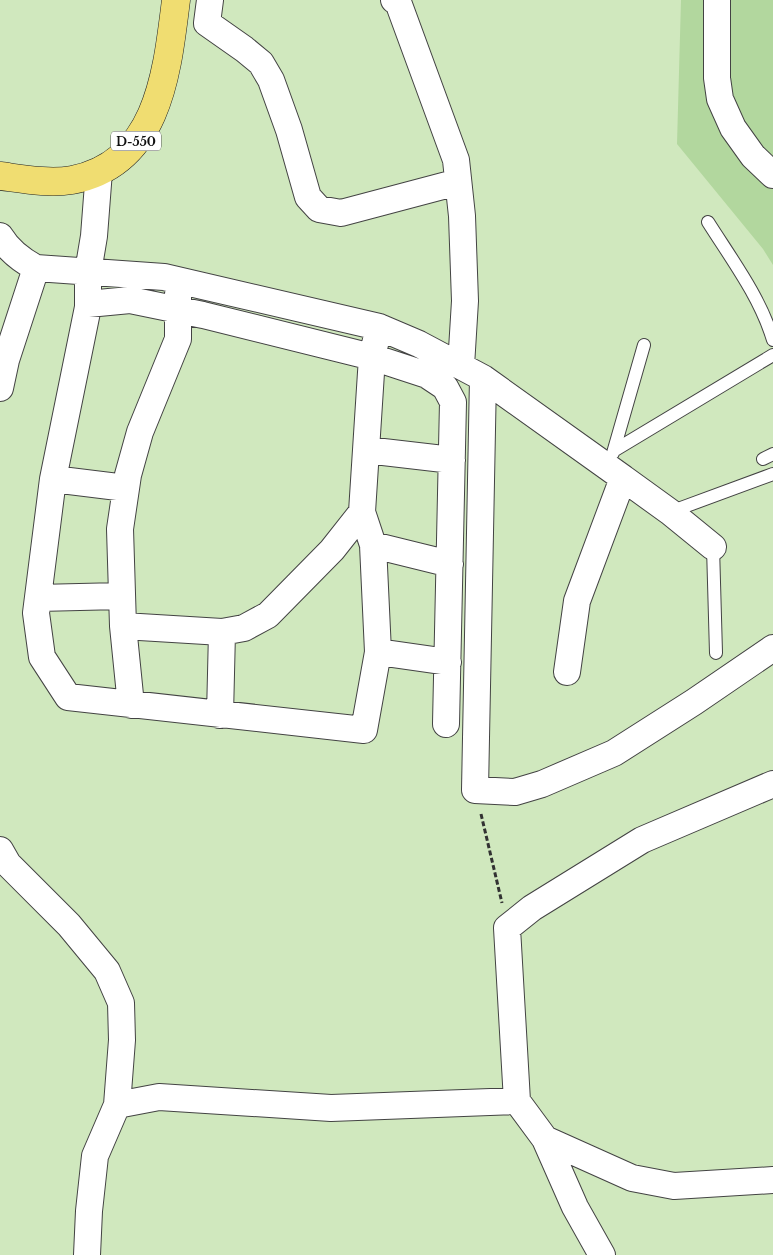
<svg xmlns="http://www.w3.org/2000/svg" width="773" height="1255" viewBox="0 0 773 1255" font-family="'Libre Baskerville',serif">
  <rect width="100%" height="100%" fill="#fefdf3"/>
  <!-- green -->
  <path fill="#d0e8be" d="M0,0H773V1255H0Z"/>
  <!-- forest -->
  <path fill="#b2d79e" d="M681,0H773V265L763,249L677,144Z"/>
  <g fill="none" stroke-linecap="round" stroke-linejoin="round">
    <defs>
      <path id="service" d="M708,222C732,260 760,297 773,340
        M615,450L773,355
        M613,453L644,345
        M763,459L773,454
        M670,512L773,474
        M713,547L716,653"/>
      <path id="minor" d="M210,0L207,23L244,49L261,63L271,80L289,130L308,197L319,209L341,213L458,182
        M394,0L398,2L456,160L462,216L465,301L461,366
        M717,0V78L720,99L733,128L753,156L773,175
        M99,171L94,236L88,272V307L53,479L36,613L42,657L68,697L364,730L378,652L373,545L362,512L372,357L379,327
        M0,236C9,251 21,260 36,268L164,277L379,327L419,344L483,378L623,478L577,601L567,672
        M88,304L130,300L203,315L372,357L427,375L445,387L453,402L446,724
        M483,378L475,790L515,792L542,784L614,753L694,702L773,648
        M0,388L6,360L36,268
        M366,450L452,460
        M623,478L670,512L713,547
        M53,479L126,488
        M373,545L450,564
        M38,598L121,596
        M123,626L222,632L244,628L268,615L332,550L362,512
        M378,652L448,662
        M131,705L123,626L120,529L128,475L140,432L178,339V294
        M220,715L222,632
        M0,850L8,864L69,925L107,971L121,1003L122,1040L117,1105L95,1156L89,1211L87,1255
        M517,1101L545,1139L632,1178L674,1186L773,1180
        M117,1105L159,1097L331,1108L517,1101L507,928L532,908L642,840L773,784
        M545,1139L575,1207L602,1255"/>
      <path id="primary" d="M0,176C23,179 49,184 72,180C159,163 167,72 176,0"/>
    </defs>
    <!-- service casing -->
    <use href="#service" stroke="#434343" stroke-width="14"/>
    <!-- minor casing -->
    <use href="#minor" stroke="#434343" stroke-width="28"/>
    <!-- primary casing -->
    <use href="#primary" stroke="#212121" stroke-width="29"/>
    <!-- path -->
    <path stroke="#323232" stroke-width="3" stroke-dasharray="5 2.5" stroke-linecap="butt" d="M481,814L502,903"/>
    <!-- service -->
    <use href="#service" stroke="#fff" stroke-width="12"/>
    <!-- minor -->
    <use href="#minor" stroke="#fff" stroke-width="26"/>
    <!-- primary -->
    <use href="#primary" stroke="#f0dd71" stroke-width="28"/>
  </g>
  <g text-anchor="middle" dominant-baseline="central" stroke-width="5" stroke-linejoin="round" paint-order="stroke">
    <!-- shield labels -->
    <rect fill="#fff" stroke="#585858" stroke-width="1" x="111" y="131.5" width="50" height="19" rx="4"/>
    <g font-size="12" font-weight="bold" fill="#101010">
      <text x="136" y="141">D-550</text>
    </g>
  </g>
</svg>
